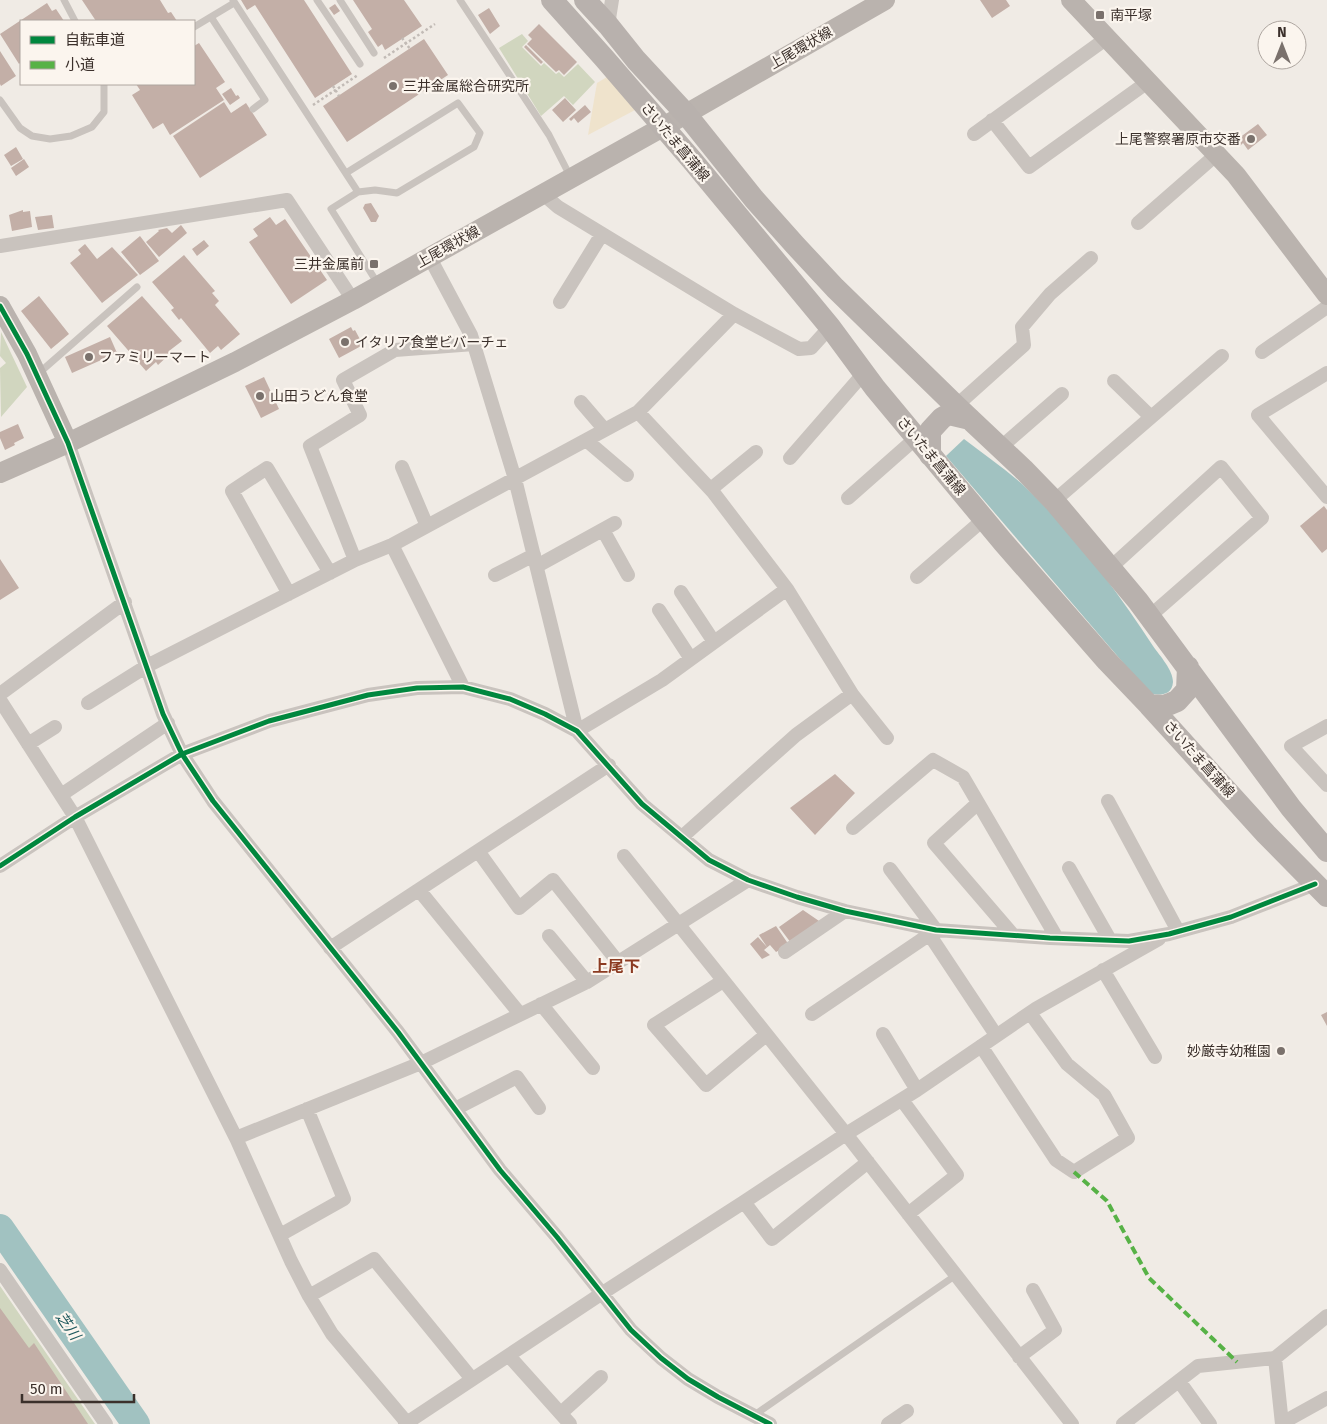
<svg xmlns="http://www.w3.org/2000/svg" width="1327" height="1424" viewBox="0 0 1327 1424" font-family="'Fira Sans','Noto Sans JP',sans-serif">
  <rect width="100%" height="100%" fill="#f0ebe5"/>
  <!-- green -->
  <path fill="#d1d6bf" d="M522,34L528,41L522,47L541,66L544,63L556,74L559,72L564,77L578,64L595,82L573,105L564,96L541,116L499,48Z
    M1,332L27,387L1,417L0,368L6,363L0,356Z
    M0,1286L95,1424H0Z"/>
  <!-- sand -->
  <path fill="#efe3cc" d="M607,77L635,110L588,135L597,83Z"/>
  <!-- water -->
  <path fill="#a1c2c1" d="M964,439C983,454 1003,467 1021,483C1072,530 1116,589 1153,646C1160,656 1173,670 1173,682C1172,696 1160,695 1150,694L946,456Z"/>
  <g fill="none" stroke-linecap="round" stroke-linejoin="round">
    <!-- river -->
    <path stroke="#a1c2c1" stroke-width="28" d="M0,1228L136,1424"/>
  </g>
  <!-- building -->
  <path fill="#c3afa7" d="M82,0H160L168,13L171,12L177,21H96Z
    M241,0H304L352,74L315,98L255,5L247,10Z
    M353,0H404L422,26L385,50L382,44L378,47L368,32L372,29Z
    M980,0H1006L1010,6L992,18Z
    M47,3L52,11L56,9L64,21H21V62L19,64L0,34Z
    M335,4L340,11L334,15L329,8Z
    M489,8L500,26L490,34L478,15Z
    M539,24L577,62L564,75L559,70L556,72L527,44L532,39L528,35Z
    M424,39L448,75L347,142L323,106Z
    M199,43L225,82L216,88L224,100L170,135L163,123L153,129L132,95L140,90L136,84H194V46Z
    M526,45L543,62L541,64L524,47Z
    M0,51L16,76L1,86L0,84Z
    M231,88L236,96L238,95L240,98L230,105L222,94Z
    M565,98L576,110L563,122L552,110Z
    M224,102L231,113L246,103L267,135L200,178L173,136Z
    M585,105L591,112L578,123L574,118L571,121L569,119Z
    M1258,124L1267,135L1248,150L1243,143L1239,147L1235,141Z
    M16,147L23,159L11,166L4,155Z
    M24,159L29,167L16,176L11,168Z
    M371,203L379,216L376,222H371L363,208L365,204Z
    M23,210V212L30,211L32,227L12,231L9,215Z
    M52,215L54,228L38,230L35,217Z
    M270,217L276,225L285,219L327,280L291,304L249,242L258,236L253,229Z
    M181,225L187,233L159,257L146,242L159,231L158,230L167,228L172,233Z
    M140,236L159,261L140,275L121,252Z
    M204,240L209,246L197,256L192,249Z
    M85,244L97,259L112,247L138,275L102,303L70,263L81,254L78,250Z
    M184,255L215,291L212,293L219,301L215,305L240,334L221,350L218,346L210,353L181,318L179,320L171,310L174,308L152,282Z
    M39,296L69,334L51,349L21,311Z
    M142,296L182,341L169,351L171,353L158,365L156,362L146,371L107,326Z
    M351,327L353,331L355,330L363,345L339,358L329,339Z
    M110,337L117,353L72,373L65,357Z
    M264,377L279,409L261,418L245,386Z
    M18,424L24,438L14,443L15,445L5,450L0,438V432Z
    M1324,506L1327,510V549L1322,553L1300,526Z
    M0,559L19,588L0,600Z
    M835,774L855,793L815,835L790,808Z
    M803,910L822,923L791,943L779,927Z
    M776,926L789,945L776,952L770,945L764,950L770,955L762,959L750,944L758,937L767,947L759,935Z
    M1327,1012V1026L1321,1015Z
    M0,1308L29,1348L34,1343L88,1424H0Z"/>
  <g fill="none" stroke-linecap="round" stroke-linejoin="round">
    <!-- path -->
    <path stroke="#c2bbb6" stroke-width="2.5" stroke-dasharray="2.5 2.5" stroke-linecap="butt" d="M384,58L435,24
      M313,105L358,75"/>
    <!-- lane -->
    <path stroke="#c9c3be" stroke-width="7" d="M64,0L75,21
      M233,0L358,192L331,209L378,284
      M317,0L360,64
      M340,0L374,53
      M460,0L549,135L570,176
      M211,17L265,100L253,109
      M194,27L234,3
      M0,100L20,128L32,136L50,139L71,136L92,127L104,112V84
      M346,173L458,103L480,133L474,147L397,193L375,190L358,192
      M39,373L137,287
      M753,1416L956,1275"/>
    <!-- street -->
    <path stroke="#c9c3be" stroke-width="14" d="M608,25L612,0
      M992,120L1029,167L1149,81
      M974,134L1107,38
      M543,194L558,207L734,314L799,349L811,348L830,327
      M1138,223L1217,154
      M0,246L287,200L353,300
      M430,258L471,335L515,479L577,731
      M560,302L602,234
      M1262,352L1327,307
      M1327,373L1258,415L1327,497
      M1114,381L1151,417
      M581,402L605,430
      M956,406L1024,345L1022,327L1050,294L1091,258
      M586,440L627,475
      M68,443L163,714L182,754L213,801L398,1032L500,1170L557,1237L631,1330L661,1358L688,1379L718,1397L770,1424
      M1000,448L1062,394
      M790,458L864,373
      M402,467L427,526
      M711,489L756,452
      M848,498L916,438
      M1054,501L1222,356
      M603,530L628,575
      M392,545L463,687
      M355,560L310,446L360,415L343,380L395,350L474,344
      M537,566L615,523
      M1110,568L1221,467L1262,518L1150,616
      M495,575L534,555
      M917,577L984,519
      M787,589L852,694
      M681,592L714,642
      M289,594L232,491L267,468L330,573
      M659,610L691,659
      M0,694L125,602
      M0,700L75,817L236,1138L291,1261L309,1296L332,1334L408,1424
      M88,703L147,666L355,560L392,545L638,412L734,314
      M1327,726L1291,746L1327,785
      M577,731L662,680L787,589L713,492L638,412
      M28,744L55,727
      M61,795L168,723
      M1108,801L1178,931
      M978,803L934,843L1013,935
      M853,828L933,760L963,777L1057,938
      M682,837L796,735L852,694L887,738
      M478,851L519,908L553,880L618,962
      M624,856L846,1134L1072,1424
      M0,866L75,817L182,754L269,721L368,695L417,688L463,687L510,699L545,714L577,731L642,804L709,860L748,880L797,897L845,911L936,930L1050,938L1129,941L1169,934L1231,917L1315,884
      M1069,868L1110,940
      M419,890L520,1014
      M929,934L996,1035
      M549,936L587,982
      M330,948L609,765
      M785,952L845,911
      M1103,970L1155,1057
      M723,981L654,1025L706,1085L766,1035
      M541,1004L593,1068
      M812,1014L936,930L890,869
      M883,1034L917,1090
      M981,1046L1056,1160L1074,1172L1128,1138L1104,1095L1067,1064L1030,1013
      M902,1100L957,1175L908,1214
      M455,1109L517,1077L539,1108
      M236,1138L421,1063L587,982L748,880
      M744,1202L772,1239L868,1162
      M280,1235L344,1199L307,1109
      M0,1270L106,1424
      M309,1296L374,1259L472,1379
      M509,1356L570,1424
      M1019,1357L1055,1330L1033,1290
      M1179,1381L1210,1424
      M561,1413L601,1377
      M1282,1423L1327,1398
      M405,1424L601,1294L744,1202L846,1134L917,1090L1037,1008L1159,939
      M888,1424L907,1411
      M1123,1424L1198,1366L1275,1358
      M1282,1424L1275,1358L1327,1316"/>
    <!-- secondary -->
    <path stroke="#bab3ae" stroke-width="20" d="M1071,0L1236,175L1327,295
      M0,306L27,354L68,443
      M0,473L68,443L235,362L353,300L686,114L885,0"/>
    <!-- primary -->
    <path stroke="#b8b1ad" stroke-width="22" d="M552,0L604,58L691,159L830,327L875,388L1003,542L1107,661L1149,705L1266,834L1327,896
      M585,0L608,25L636,60L686,114L754,199L795,245L835,288L956,406L1023,469L1054,501L1138,601L1291,808L1327,851
      M930,455V431L942,418L949,414L970,419
      M1149,705L1165,706L1177,701L1187,690L1188,667"/>
    <!-- path-bridge -->
    <path stroke="#c2bbb6" stroke-width="2.5" stroke-dasharray="2.5 2.5" stroke-linecap="butt" d="M402,38L410,49
      M333,86L339,96"/>
    <!-- quiet -->
    <path stroke="#57b246" stroke-width="4" stroke-dasharray="8 4" stroke-linecap="butt" d="M1074,1172L1107,1201L1149,1278L1237,1362"/>
    <defs>
      <path id="cycleway" d="M0,306L27,354L68,443L163,714L182,754L213,801L398,1032L500,1170L557,1237L631,1330L661,1358L688,1379L718,1397L770,1424
        M0,866L75,817L182,754L269,721L368,695L417,688L463,687L510,699L545,714L577,731L642,804L709,860L748,880L797,897L845,911L936,930L1050,938L1129,941L1169,934L1231,917L1315,884"/>
    </defs>
    <!-- cycleway casing -->
    <use href="#cycleway" stroke="#fbf5ee" stroke-width="8"/>
    <!-- cycleway -->
    <use href="#cycleway" stroke="#00873e" stroke-width="5"/>
  </g>
  <!-- markers -->
  <g fill="#7a716c" stroke="#fbf5ee" stroke-width="2">
    <rect x="1095" y="10" width="10" height="10" rx="2.5"/>
    <circle cx="393" cy="86" r="5"/>
    <circle cx="1251" cy="139" r="5"/>
    <rect x="369" y="259" width="10" height="10" rx="2.5"/>
    <circle cx="345" cy="342" r="5"/>
    <circle cx="89" cy="357" r="5"/>
    <circle cx="260" cy="396" r="5"/>
    <circle cx="1281" cy="1051" r="5"/>
  </g>
  <g text-anchor="middle" dominant-baseline="central" stroke-width="4.5" stroke-linejoin="round" paint-order="stroke">
    <!-- poi labels -->
    <g font-size="14" fill="#3b302b" stroke="#fbf5ee" text-anchor="start">
      <text x="1110" y="15">南平塚</text>
      <text x="403" y="86">三井金属総合研究所</text>
      <text x="1241" y="139" text-anchor="end">上尾警察署原市交番</text>
      <text x="364" y="264" text-anchor="end">三井金属前</text>
      <text x="355" y="342">イタリア食堂ビバーチェ</text>
      <text x="99" y="357">ファミリーマート</text>
      <text x="270" y="396">山田うどん食堂</text>
      <text x="1271" y="1051" text-anchor="end">妙厳寺幼稚園</text>
    </g>
    <!-- street labels -->
    <g font-size="14" fill="#3b302b" stroke="#fbf5ee">
      <text transform="translate(801 48) rotate(-30)">上尾環状線</text>
      <text transform="translate(675 142) rotate(50)">さいたま菖蒲線</text>
      <text transform="translate(448 247) rotate(-29)">上尾環状線</text>
      <text transform="translate(931 456) rotate(50)">さいたま菖蒲線</text>
      <text transform="translate(1199 759) rotate(48)">さいたま菖蒲線</text>
    </g>
    <!-- water labels -->
    <g font-size="15" font-style="italic" fill="#1f5a5e" stroke="#fbf5ee">
      <text transform="translate(68 1326) rotate(55)">芝川</text>
    </g>
    <!-- quarter labels -->
    <g font-size="16" font-weight="bold" fill="#8c3b22" stroke="#fbf5ee">
      <text x="616" y="966">上尾下</text>
    </g>
  </g>
  <!-- legend -->
  <rect x="20" y="20" width="175" height="65" fill="#fbf5ee" stroke="#aea6a0"/>
  <rect x="30" y="36" width="25" height="8" fill="#00873e" stroke="#aea6a0"/>
  <text x="65" y="45" font-size="15" fill="#3b302b">自転車道</text>
  <rect x="30" y="61" width="25" height="8" fill="#57b246" stroke="#aea6a0"/>
  <text x="65" y="70" font-size="15" fill="#3b302b">小道</text>
  <!-- north arrow -->
  <g transform="translate(1282 45)"><circle r="24" fill="#fbf5ee" stroke="#aea6a0"/>
  <path d="M0-4L9 19L0 12L-9 19Z" fill="#7a716c"/>
  <text y="-8" font-size="14" font-weight="bold" text-anchor="middle" fill="#3b302b">N</text>
  </g>
  <!-- scale -->
  <path d="M22 1394v8h112v-8" fill="none" stroke="#3b302b" stroke-width="2.5"/>
  <text x="30" y="1394" font-size="15" fill="#3b302b" stroke="#fbf5ee" stroke-width="4" paint-order="stroke">50 m</text>
</svg>
